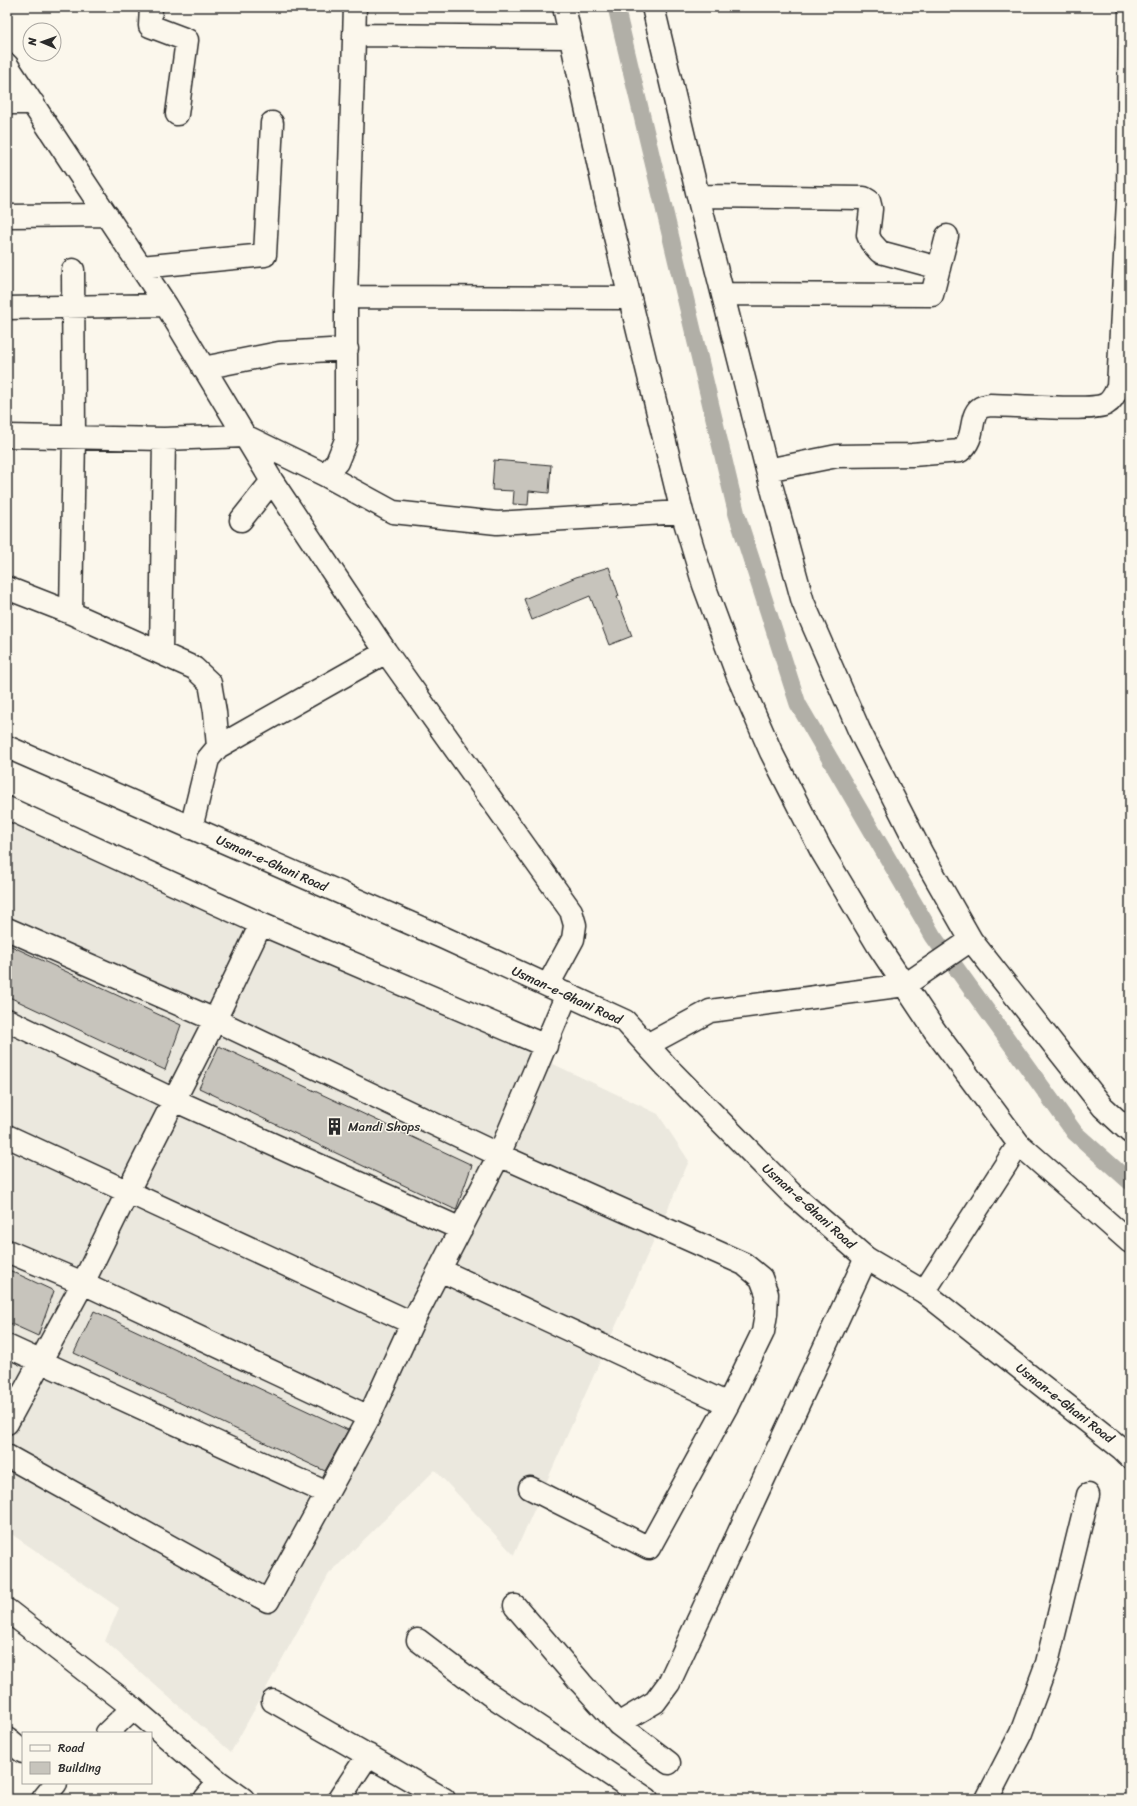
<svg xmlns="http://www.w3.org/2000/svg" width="1137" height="1806" viewBox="0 0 1137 1806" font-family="Sriracha,sans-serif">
  <rect width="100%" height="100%" fill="#fbf7ec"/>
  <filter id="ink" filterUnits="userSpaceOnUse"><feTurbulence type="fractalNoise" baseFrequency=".025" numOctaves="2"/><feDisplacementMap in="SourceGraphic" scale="8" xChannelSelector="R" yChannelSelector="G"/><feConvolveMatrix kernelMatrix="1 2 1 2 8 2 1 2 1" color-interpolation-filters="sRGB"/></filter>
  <g filter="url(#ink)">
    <!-- built -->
    <path fill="#ebe8de" d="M7,803L658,1114L689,1161L514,1555L435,1470L329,1574L231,1752L105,1641L119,1608L7,1531Z"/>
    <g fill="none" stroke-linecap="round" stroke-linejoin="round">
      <!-- canal -->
      <path stroke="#b1afa7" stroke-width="17" d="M616,7L737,515L798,704L933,936L1075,1133L1130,1182"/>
    </g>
    <!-- building -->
    <path fill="#c7c4bc" stroke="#2b2b2b" d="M494,460L551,465L549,493L529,491L528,505L513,504L514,491L492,490Z
      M609,567L619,596L617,597L632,636L609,645L590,596L532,620L524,599L576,577Z
      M7,944L181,1025L165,1070L7,996Z
      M219,1046L472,1165L456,1210L199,1088Z
      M7,1269L54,1291L38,1336L7,1322Z
      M94,1311L348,1430L325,1471L74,1353Z"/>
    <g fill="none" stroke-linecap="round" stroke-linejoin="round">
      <defs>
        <path id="minor" d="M151,7L150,26L187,40L177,114
          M564,7L609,212L682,512L704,585L737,674L771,752L821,850L879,947L935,1031L1019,1144L1130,1242
          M653,7L698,196L767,470L803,602L859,730L922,854L971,940L1103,1107L1130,1132
          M354,35L570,37
          M7,65L166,305L272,481L386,652L571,911L575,925L573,939L548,985
          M7,103H33
          M698,196L864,198L869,201L871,209L868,235L871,242L880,252L939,268
          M7,216L107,215
          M141,267L265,255L272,123
          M723,294L932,295L947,236
          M346,297L630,298
          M7,308L166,305
          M203,368L279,353L347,349
          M7,436L164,439L245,436L325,475L393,512L497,523L682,512
          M767,470L837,456L912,455L960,451C976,439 969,418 979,409C981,406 987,406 990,405C1011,405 1093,412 1106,404C1113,400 1115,393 1118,387L1128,201L1130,7
          M325,475L337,462L346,440V297L355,7
          M241,520L272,481
          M7,588L71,613L194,668L210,683L215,712L218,747
          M71,613L74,437L73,270
          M161,652L164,439
          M7,808L261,924L546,1046
          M191,828L208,759L218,747L386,652
          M7,929L215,1020L499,1155L744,1264L761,1278L767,1294L766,1314L763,1332L728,1404L649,1548L530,1488
          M7,1020L174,1100L461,1229
          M647,1045L710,1011L905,985L971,940
          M7,1136L412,1323
          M7,1251L83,1283L369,1417
          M440,1270L728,1404
          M924,1292L1019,1144
          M7,1346L327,1493
          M7,1423L83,1283L128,1191L215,1020L261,924
          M7,1456L268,1601L369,1417L412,1323L499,1155L567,994
          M515,1606L581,1683L618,1724L669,1763
          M7,1610L133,1708L219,1782L243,1799
          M418,1640L489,1694L647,1799
          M273,1701L444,1799
          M618,1724L655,1702L669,1683L866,1258
          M107,1733L133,1708
          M7,1739L23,1752
          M43,1799L56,1783
          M205,1799L219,1782
          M339,1799L368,1755
          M987,1799L1021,1733L1047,1663L1088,1495"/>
        <path id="major" d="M7,747L444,938L625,1021L666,1066L791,1193L866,1258L924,1292L1122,1449L1130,1457"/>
      </defs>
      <!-- minor casing -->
      <use href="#minor" stroke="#2b2b2b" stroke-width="25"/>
      <!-- major casing -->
      <use href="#major" stroke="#2b2b2b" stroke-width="25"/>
      <!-- minor -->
      <use href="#minor" stroke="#fbf7ec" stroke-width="22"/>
      <!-- major -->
      <use href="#major" stroke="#fbf7ec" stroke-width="22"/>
    </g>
  </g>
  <!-- icons -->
  <defs>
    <symbol id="building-bare" viewBox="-9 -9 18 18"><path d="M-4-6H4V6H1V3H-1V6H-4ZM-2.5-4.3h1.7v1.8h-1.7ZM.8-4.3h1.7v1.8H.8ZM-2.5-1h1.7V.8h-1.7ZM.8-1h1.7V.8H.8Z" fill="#2b2b2b" stroke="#fbf7ec" stroke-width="2.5" paint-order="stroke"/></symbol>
  </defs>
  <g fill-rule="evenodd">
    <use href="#building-bare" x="322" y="1114" width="25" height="25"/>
  </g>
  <g text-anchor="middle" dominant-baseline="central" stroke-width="3" stroke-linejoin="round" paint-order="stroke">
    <!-- street labels -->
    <g font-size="13" fill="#2b2b2b" stroke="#fbf7ec">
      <text transform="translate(272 863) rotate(24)">Usman-e-Ghani Road</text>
      <text transform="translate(567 995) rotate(25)">Usman-e-Ghani Road</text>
      <text transform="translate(809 1206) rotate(42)">Usman-e-Ghani Road</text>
      <text transform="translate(1065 1403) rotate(38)">Usman-e-Ghani Road</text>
    </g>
    <!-- poi labels -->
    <g font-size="13" fill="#2b2b2b" stroke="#fbf7ec" text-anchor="start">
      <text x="348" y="1126">Mandi Shops</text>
    </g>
  </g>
  <!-- margin -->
  <rect width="1137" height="1806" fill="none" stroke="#fbf7ec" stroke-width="24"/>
  <rect x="12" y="12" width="1113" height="1782" fill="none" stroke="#2b2b2b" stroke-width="1.5" filter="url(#ink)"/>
  <!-- legend -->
  <rect x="22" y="1732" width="130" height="52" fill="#fbf7ec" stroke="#a8a59f"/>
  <rect x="30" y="1745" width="20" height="6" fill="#fbf7ec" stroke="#a8a59f"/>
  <text x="58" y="1752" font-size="12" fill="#2b2b2b">Road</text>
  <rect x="30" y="1762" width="20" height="12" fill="#c7c4bc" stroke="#a8a59f"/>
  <text x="58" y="1772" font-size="12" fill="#2b2b2b">Building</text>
  <!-- north arrow -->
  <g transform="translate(42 42) rotate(272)"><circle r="19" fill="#fbf7ec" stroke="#a8a59f"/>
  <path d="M0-3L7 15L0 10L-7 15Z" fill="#2b2b2b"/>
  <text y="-6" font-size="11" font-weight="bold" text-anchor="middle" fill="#2b2b2b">N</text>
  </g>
</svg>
